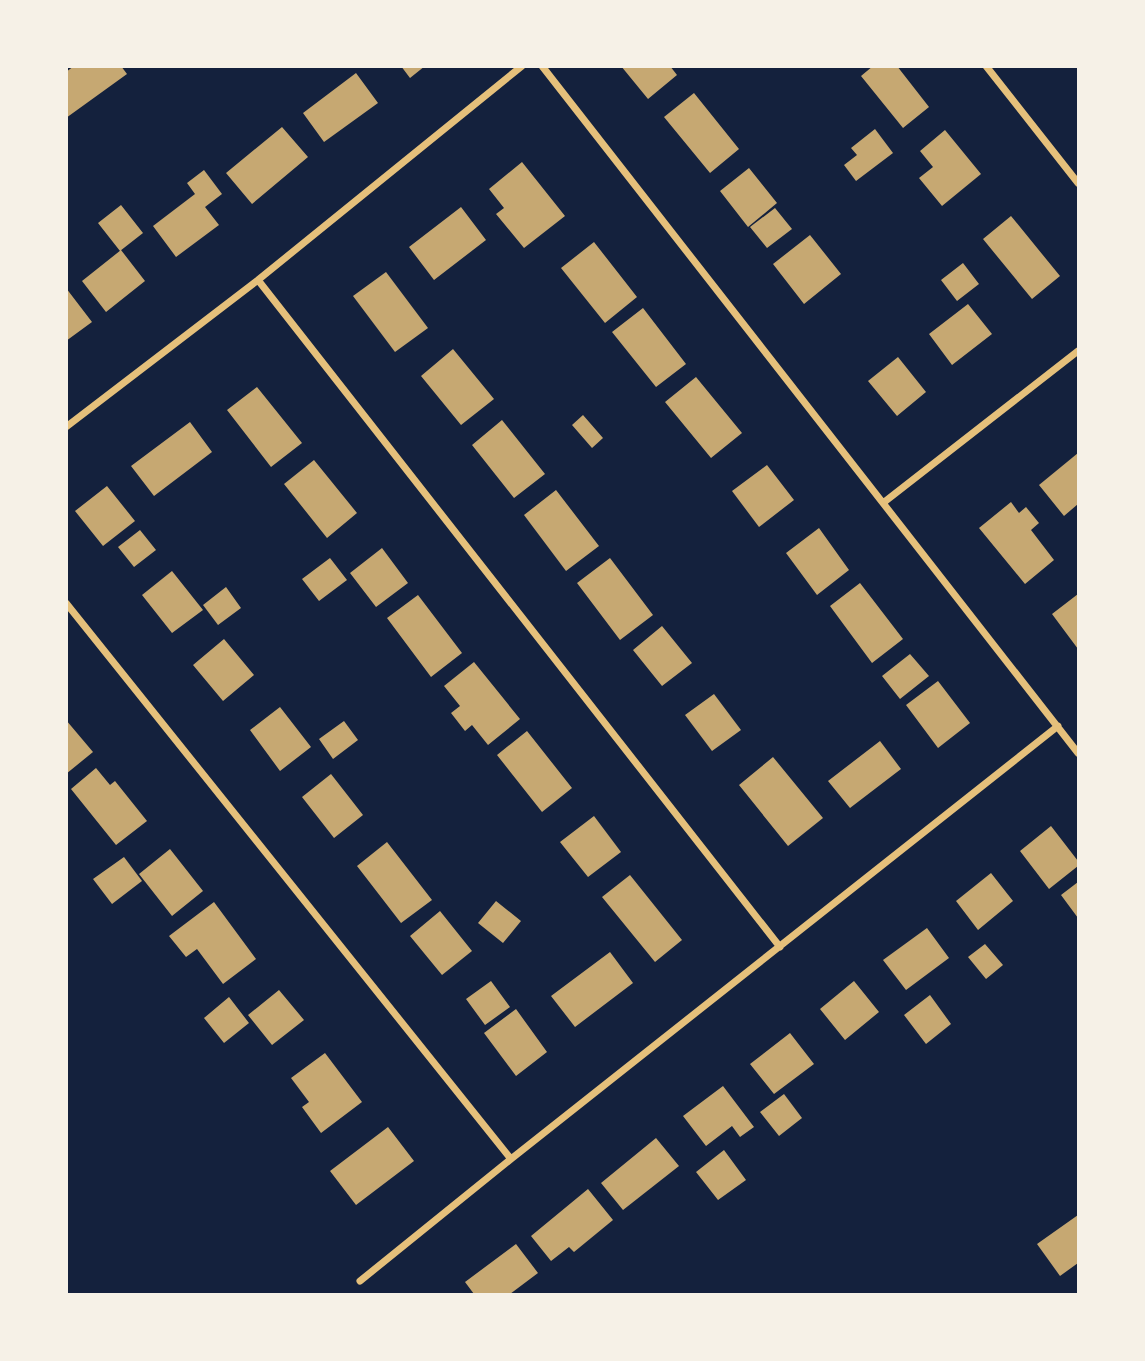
<svg xmlns="http://www.w3.org/2000/svg" width="1145" height="1361" viewBox="0 0 1145 1361" font-family="Manrope,sans-serif">
  <rect width="100%" height="100%" fill="#14213d"/>
  <!-- building -->
  <path fill="#c6a872" d="M74,66H121L127,74L66,118V72Z
    M401,66H425L410,78Z
    M621,66H670L677,75L648,99Z
    M873,66H897L929,107L903,128L861,76Z
    M356,73L378,103L324,142L303,113Z
    M694,93L739,149L710,173L664,117Z
    M282,127L308,157L252,204L226,173Z
    M875,129L893,153L856,181L844,165L857,155L851,148Z
    M945,130L981,174L942,206L919,178L933,167L920,151Z
    M522,162L565,216L524,248L496,214L504,208L489,189Z
    M749,168L777,203L748,227L720,191Z
    M204,170L222,194L205,207L219,225L176,257L153,226L195,194L187,183Z
    M121,205L143,233L120,251L98,223Z
    M461,207L486,240L434,280L409,247Z
    M775,208L792,229L767,248L750,227Z
    M1011,216L1060,276L1032,299L983,239Z
    M810,235L841,274L804,304L773,264Z
    M594,242L637,297L605,323L561,268Z
    M121,250L145,281L106,312L82,281Z
    M963,263L979,284L957,301L941,280Z
    M386,272L428,328L395,352L353,296Z
    M66,288L92,322L66,341Z
    M968,304L992,334L952,365L929,334Z
    M643,308L686,364L656,387L612,332Z
    M453,349L494,399L461,425L421,376Z
    M898,357L926,392L897,416L868,381Z
    M696,377L742,433L711,458L665,402Z
    M257,387L302,443L271,467L227,410Z
    M583,415L603,438L592,448L572,425Z
    M502,420L545,474L514,498L472,445Z
    M190,422L212,452L154,496L131,466Z
    M1078,453V504L1064,516L1039,485Z
    M314,460L357,513L327,538L284,484Z
    M767,465L794,500L759,527L732,491Z
    M107,486L135,521L103,546L75,511Z
    M556,490L599,546L566,571L524,515Z
    M1011,502L1019,513L1026,507L1039,523L1031,530L1054,560L1025,584L979,528Z
    M819,528L849,570L817,595L786,553Z
    M140,530L156,550L134,567L118,547Z
    M382,548L408,583L376,607L350,573Z
    M330,558L347,580L319,601L302,579Z
    M610,558L653,615L620,640L577,583Z
    M172,571L203,610L172,633L142,595Z
    M860,583L903,639L872,663L830,606Z
    M226,587L241,608L218,625L203,605Z
    M1078,594V649L1052,614Z
    M418,595L462,653L431,677L387,618Z
    M662,626L692,663L662,686L633,650Z
    M224,639L254,675L223,701L193,665Z
    M910,654L929,676L900,699L882,676Z
    M474,662L520,719L488,745L472,725L465,731L451,713L460,706L444,686Z
    M938,681L970,723L938,748L906,705Z
    M714,694L741,730L712,751L685,715Z
    M280,707L311,747L280,771L250,730Z
    M66,720L93,752L66,774Z
    M344,721L358,740L333,759L319,739Z
    M527,731L572,788L542,812L497,755Z
    M880,741L901,769L850,808L828,781Z
    M773,757L823,818L788,846L739,785Z
    M96,768L110,785L115,781L147,821L116,845L71,789Z
    M331,774L363,815L334,838L302,797Z
    M594,816L621,852L588,877L560,842Z
    M1051,826L1078,861V866L1049,889L1020,851Z
    M387,842L432,900L401,923L357,866Z
    M170,849L203,891L172,916L139,874Z
    M124,857L142,881L112,904L93,879Z
    M991,873L1013,901L978,930L956,901Z
    M630,875L682,940L655,962L602,897Z
    M1078,882V918L1061,895Z
    M496,901L521,921L503,943L478,923Z
    M214,902L256,959L223,984L197,949L186,957L169,936Z
    M440,911L472,951L442,975L410,936Z
    M927,928L949,958L906,990L883,960Z
    M985,944L1003,965L986,979L968,957Z
    M610,952L633,983L575,1027L551,996Z
    M491,981L510,1007L485,1025L466,999Z
    M854,981L879,1012L845,1040L820,1009Z
    M279,990L304,1020L272,1045L248,1015Z
    M930,995L951,1024L926,1044L904,1015Z
    M229,997L249,1023L224,1043L204,1018Z
    M516,1009L547,1052L516,1076L484,1033Z
    M790,1033L814,1064L774,1094L750,1064Z
    M325,1053L362,1102L321,1133L302,1107L309,1102L291,1078Z
    M723,1086L754,1127L740,1137L732,1126L706,1146L683,1116Z
    M784,1094L802,1118L779,1136L760,1112Z
    M388,1127L414,1161L356,1205L330,1171Z
    M656,1138L679,1166L623,1210L601,1183Z
    M724,1150L746,1180L718,1200L696,1172Z
    M588,1189L613,1220L574,1252L569,1247L551,1261L531,1236Z
    M1078,1215V1263L1060,1276L1037,1244Z
    M516,1244L538,1273L510,1294H474L465,1282Z"/>
  <g fill="none" stroke-linecap="round" stroke-linejoin="round">
    <!-- minor -->
    <path stroke="#e5c07b" stroke-width="7" d="M542,66L1078,753
      M986,66L1078,183
      M258,280L780,947
      M66,427L258,280L522,66
      M883,503L1078,351
      M66,603L511,1159
      M360,1281L511,1159L1058,726"/>
  </g>
  <!-- border -->
  <rect width="1145" height="1361" fill="none" stroke="#f6f1e7" stroke-width="136"/>
</svg>
